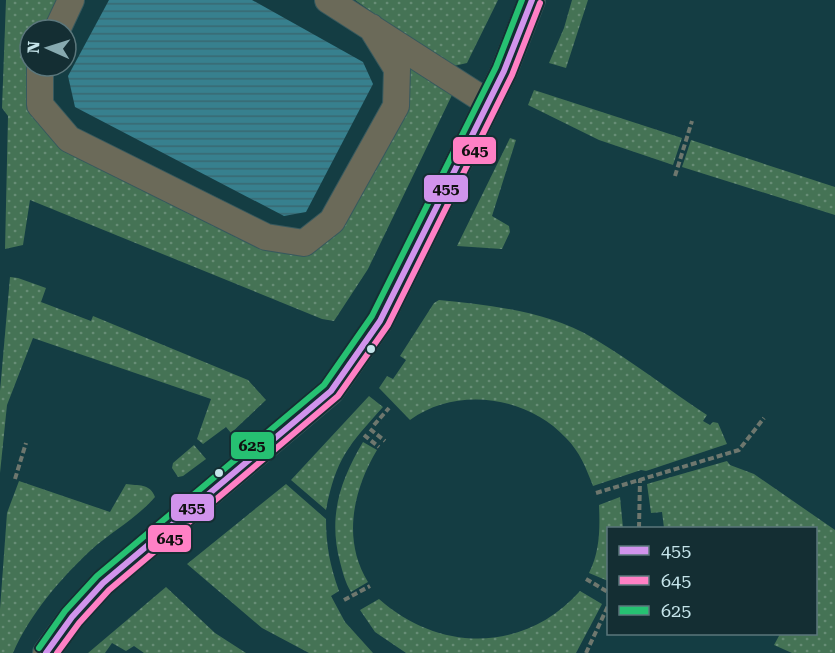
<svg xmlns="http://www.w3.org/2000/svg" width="835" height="653" viewBox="0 0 835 653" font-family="'Roboto Serif',serif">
  <defs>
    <pattern id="grass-dots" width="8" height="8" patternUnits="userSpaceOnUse" patternTransform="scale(1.5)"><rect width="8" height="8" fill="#457355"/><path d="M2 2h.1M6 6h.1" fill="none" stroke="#678d76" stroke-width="1.8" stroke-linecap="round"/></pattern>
    <pattern id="water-rules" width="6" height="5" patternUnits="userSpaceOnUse" patternTransform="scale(1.5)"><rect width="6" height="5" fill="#37808e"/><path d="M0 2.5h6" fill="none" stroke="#396871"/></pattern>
  </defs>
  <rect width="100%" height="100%" fill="#143d43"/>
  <!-- grass -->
  <path fill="url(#grass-dots)" d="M6,0H66L53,30H30V66L61,139L308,245L369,170L396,53L453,93L368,269L334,321L322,319L30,200L23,245L5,249L8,116L2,108Z
    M355,0H498L467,63L454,66L418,45Z
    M572,0H588L566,68L549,63L564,28Z
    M534,90L682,138L673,165L599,140L528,105Z
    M510,138L516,140L492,216L509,226L510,232L502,249L457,246Z
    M691,140L835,187V215L682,167Z
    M10,277L18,278L46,288L41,302L91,321L93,316L248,380L266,400L231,433L226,427L203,444L197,439L211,399L33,338L7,405L0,473V391Z
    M439,300C490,305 548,311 593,338C632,361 669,390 707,415L703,421L710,425L713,422L718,423L727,444L646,471L641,470L593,486C586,468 580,452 566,438C527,396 457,386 410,420L379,388L387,376L393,379L406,360L400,356L434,303Z
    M369,396L383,407C349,445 336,458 326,510L291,480Z
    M363,442L377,450C353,490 342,540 368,582L351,592C345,582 343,573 340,562C328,516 340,481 363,442Z
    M194,445L206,459L183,476L178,477L172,468L173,463Z
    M727,461L730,465L754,474L835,530V653H792L774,645L780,634H816V528H664L662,512L651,513L647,484Z
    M19,481L110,512L126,484C138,486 150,483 155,497C137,518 111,532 91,550C60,579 30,614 13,653H0V609L7,513Z
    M286,484L326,519C326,545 330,566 339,591L331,596L345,622L373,653H309L262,628L187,564Z
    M620,497L623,528H608V581L589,573C600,552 600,528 599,505Z
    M166,587L215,633L246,653H144L134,646L126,651L112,643L105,653H88Z
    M580,591L602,604L576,653H406L375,632L360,610L379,599C440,653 525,653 580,591Z"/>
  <!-- water -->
  <path fill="url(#water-rules)" d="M109,0H252L363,62L373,84L306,212L284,216L75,107L68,76Z"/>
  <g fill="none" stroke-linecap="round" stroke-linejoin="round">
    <defs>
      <path id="minor" d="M328,0L487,102
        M57,30L71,0
        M40,66V105L69,139L266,237L304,243L332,221L396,106L397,69L371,27
        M46,653L72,617L103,583L331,391L380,321L504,71L532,0"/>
    </defs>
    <!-- minor casing -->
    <use href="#minor" stroke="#37595e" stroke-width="28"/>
    <!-- path -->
    <path stroke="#6e776e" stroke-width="4" stroke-dasharray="6 3" stroke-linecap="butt" d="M675,176L692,121
      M374,425L389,408
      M370,429L385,441
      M364,435L379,447
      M15,479L26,443
      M596,493L739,450L764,418
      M639,528L640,479
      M586,579L608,592
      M344,600L370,586
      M586,653L608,606"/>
    <!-- minor -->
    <use href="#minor" stroke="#6b6a59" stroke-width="26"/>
    <defs>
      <path id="bus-1" d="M46,653L72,617L103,583L331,391L380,321L504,71L532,0"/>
      <path id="bus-2" d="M57,653L79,623L109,590L338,396L388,325L512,75L540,3"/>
      <path id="bus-3" d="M39,648L65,611L97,576L324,385L372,316L496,67L522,0"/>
    </defs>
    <!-- bus-1 casing -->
    <use href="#bus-1" stroke="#142e33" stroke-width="10"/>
    <!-- bus-2 casing -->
    <use href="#bus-2" stroke="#142e33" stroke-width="10"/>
    <!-- bus-3 casing -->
    <use href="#bus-3" stroke="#142e33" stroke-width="10"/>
    <!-- bus-1 -->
    <use href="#bus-1" stroke="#d193ec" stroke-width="6"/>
    <!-- bus-2 -->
    <use href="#bus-2" stroke="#ff80c5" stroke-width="6"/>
    <!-- bus-3 -->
    <use href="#bus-3" stroke="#26c172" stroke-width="6"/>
  </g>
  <!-- markers -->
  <g fill="#c5e4ea" stroke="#142e33" stroke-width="2">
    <circle cx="371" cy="349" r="5"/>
    <circle cx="219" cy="473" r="5"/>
  </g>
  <g stroke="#142e33" stroke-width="2">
    <rect x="452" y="136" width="45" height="29" rx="6" fill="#ff80c5"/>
    <rect x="423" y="174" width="46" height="29" rx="6" fill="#d193ec"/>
    <rect x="230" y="431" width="45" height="29" rx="6" fill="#26c172"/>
    <rect x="170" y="493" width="45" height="29" rx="6" fill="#d193ec"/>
    <rect x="147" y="524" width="45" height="29" rx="6" fill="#ff80c5"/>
  </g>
  <g font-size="16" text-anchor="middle" font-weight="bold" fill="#111">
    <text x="475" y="156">645</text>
    <text x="446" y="194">455</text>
    <text x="252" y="451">625</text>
    <text x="192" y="513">455</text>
    <text x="170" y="544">645</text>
  </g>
  <!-- legend -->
  <rect x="607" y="527" width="210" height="108" fill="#142e33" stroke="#5b777c" stroke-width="1.5"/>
  <rect x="619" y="546" width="30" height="9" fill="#d193ec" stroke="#5b777c" stroke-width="1.5"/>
  <text x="661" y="557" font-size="18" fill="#c5e4ea">455</text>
  <rect x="619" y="576" width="30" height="9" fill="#ff80c5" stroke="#5b777c" stroke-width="1.5"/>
  <text x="661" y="587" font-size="18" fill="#c5e4ea">645</text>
  <rect x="619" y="606" width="30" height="9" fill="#26c172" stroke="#5b777c" stroke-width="1.5"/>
  <text x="661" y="617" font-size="18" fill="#c5e4ea">625</text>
  <!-- north arrow -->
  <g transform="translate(48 48) rotate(273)"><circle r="28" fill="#142e33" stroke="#5b777c" stroke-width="1.5"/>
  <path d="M0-4.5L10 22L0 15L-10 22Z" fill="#87aab0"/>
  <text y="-9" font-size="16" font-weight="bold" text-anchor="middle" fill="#c5e4ea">N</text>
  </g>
</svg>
